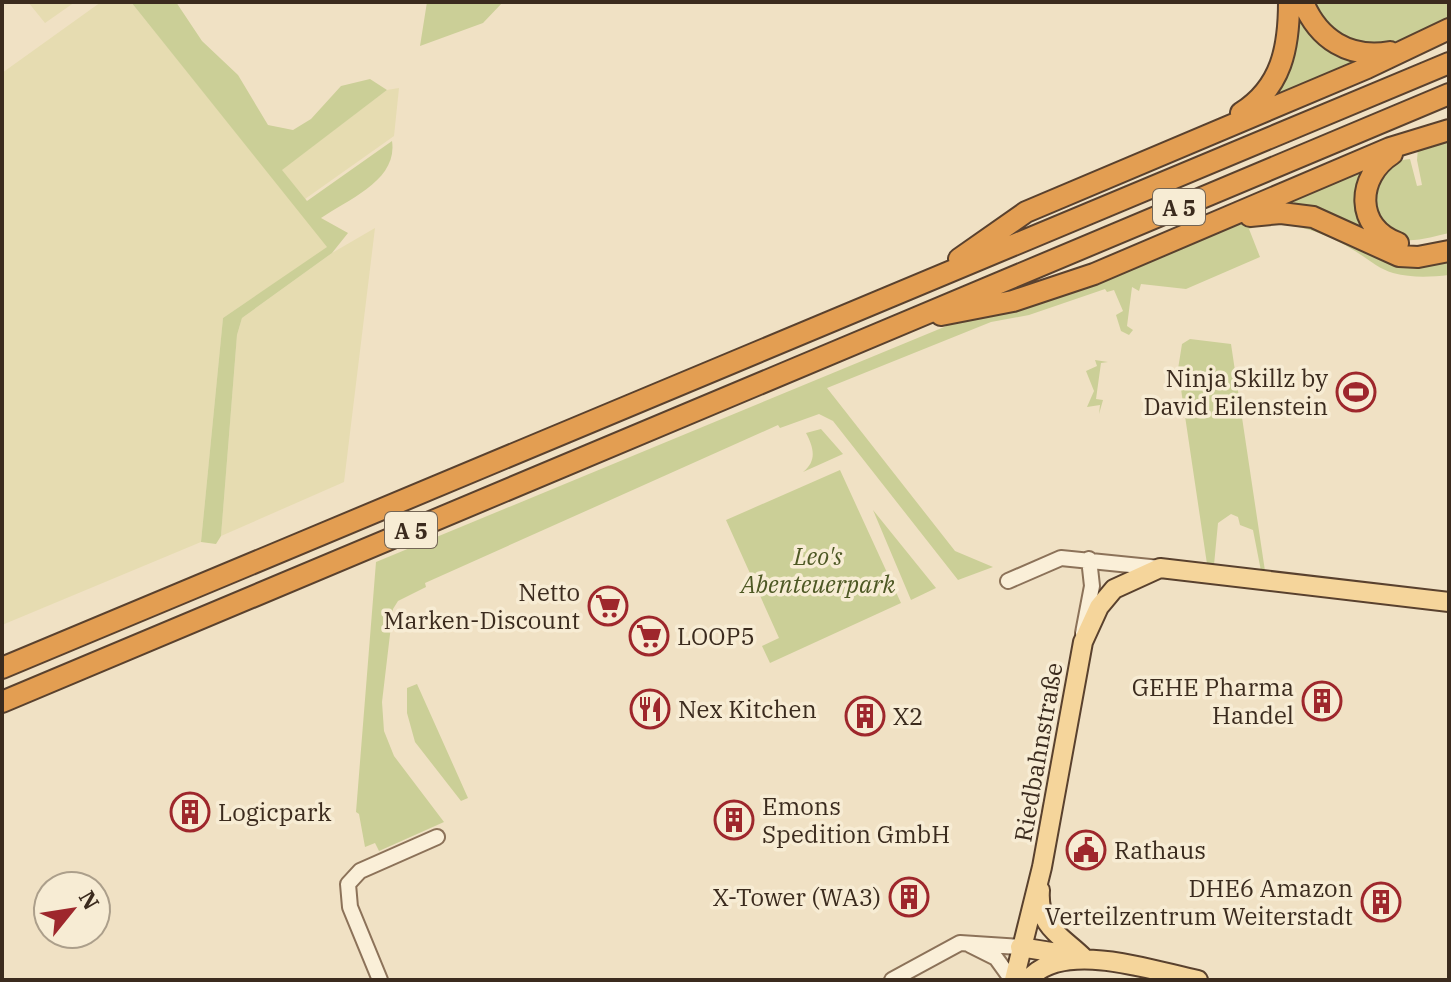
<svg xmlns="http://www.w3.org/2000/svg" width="1451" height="982" viewBox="0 0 1451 982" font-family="'IBM Plex Serif',serif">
  <rect width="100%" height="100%" fill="#f0e1c4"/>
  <!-- farmland -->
  <path fill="#e6dcb1" d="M28,2H75L45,23Z
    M101,2H131L328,247L223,318L201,542L2,625V73Z
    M399,88L394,136L305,199L281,170L387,90Z
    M375,228L344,482L221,536L237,335L242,318L332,253Z"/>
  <!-- green -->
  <path fill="#cbcf97" d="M131,2H176L202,41L238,75L268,125L293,130L311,119L341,86L370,79L387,90L282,170L307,201L392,141C398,180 349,199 321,218L348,233L332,253L242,318L237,335L221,536L216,544L201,542L223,318L327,247Z
    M427,2H503L483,23L420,46Z
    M1313,2H1449V19C1400,43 1340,70 1313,2Z
    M1294,8L1361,61L1269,100Z
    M1449,138V233C1434,236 1406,246 1392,236C1362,213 1371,161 1410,159L1417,186L1422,185L1417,160L1418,148Z
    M1372,163L1369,231L1264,209Z
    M1274,218L1449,258V275C1430,277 1412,278 1393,273C1379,269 1368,259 1355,251C1325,232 1284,217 1249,229L1260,257L1186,289L1141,284L1139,291L1132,287L1127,326L1133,330L1129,335L1121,331L1116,315L1123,311L1114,290L1107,292L1105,289L1029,315L991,322L827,388L955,551L993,567L958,580L833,421L819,414L780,428L778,425L425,583L426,587L398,601L393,609L382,702L384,731L394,756L444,822L379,851L375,843L365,847L359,814L356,812L376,562L949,325L1241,224Z
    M1190,339L1231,344L1265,571H1261L1253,530L1240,525L1238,517L1231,514L1218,523L1214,565L1207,564L1178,369L1182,344Z
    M1095,360L1108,362L1101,363L1096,399L1103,400L1099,414L1100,405L1087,407L1094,391L1086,371L1097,366Z
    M821,429L843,454L803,472C817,461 814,448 806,433Z
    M840,470L901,603L770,663L762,646L779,638L726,520Z
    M873,510L936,588L911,600Z
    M417,684L468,798L461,801L415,742L407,713V688Z"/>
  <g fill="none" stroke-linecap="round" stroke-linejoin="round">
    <defs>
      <path id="minor" d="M1008,581L1061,558L1160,568
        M1083,633L1092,586L1089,559
        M970,945L996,958L1012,980
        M380,980L350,907L348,884L360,871L437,837
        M892,980L960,943L1020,947"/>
      <path id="major" d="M1040,890C1037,927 1062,936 1084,958
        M1020,947L1070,955
        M1014,980L1042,867L1083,642L1099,607L1114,589L1160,568L1449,602
        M1028,980C1062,939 1153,971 1198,980"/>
      <path id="highway" d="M1303,2C1318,39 1349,59 1390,52
        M1241,113C1282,87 1289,47 1289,2
        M1392,154C1356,177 1355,228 1398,243
        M1250,216L1281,213L1313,217L1399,256L1418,257L1449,251
        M959,259L1026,212L1367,68L1449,29
        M941,315L1013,301L1094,274L1390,148L1449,130
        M2,668L1449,63
        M2,702L1449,94"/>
    </defs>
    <!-- minor casing -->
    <use href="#minor" stroke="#8c7259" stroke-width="18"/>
    <!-- major casing -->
    <use href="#major" stroke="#59412e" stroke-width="22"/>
    <!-- highway casing -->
    <use href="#highway" stroke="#59412e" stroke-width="24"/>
    <!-- minor -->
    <use href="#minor" stroke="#faefd8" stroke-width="14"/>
    <!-- major -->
    <use href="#major" stroke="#f5d59b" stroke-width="18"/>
    <!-- highway -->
    <use href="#highway" stroke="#e39e52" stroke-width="20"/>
  </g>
  <!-- icons -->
  <defs>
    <symbol id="stadium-ring" viewBox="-11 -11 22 22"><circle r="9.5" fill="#f7ecd4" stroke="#9e272c" stroke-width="1.5"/><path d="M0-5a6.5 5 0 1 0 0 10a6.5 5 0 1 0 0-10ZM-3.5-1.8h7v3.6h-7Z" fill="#9e272c"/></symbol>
    <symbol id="supermarket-ring" viewBox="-11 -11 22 22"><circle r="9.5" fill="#f7ecd4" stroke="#9e272c" stroke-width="1.5"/><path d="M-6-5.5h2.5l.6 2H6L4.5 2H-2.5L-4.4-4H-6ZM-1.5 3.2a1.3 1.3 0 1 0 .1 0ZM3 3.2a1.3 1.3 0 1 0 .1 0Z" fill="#9e272c"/></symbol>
    <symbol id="building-ring" viewBox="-11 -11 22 22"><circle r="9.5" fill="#f7ecd4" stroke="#9e272c" stroke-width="1.5"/><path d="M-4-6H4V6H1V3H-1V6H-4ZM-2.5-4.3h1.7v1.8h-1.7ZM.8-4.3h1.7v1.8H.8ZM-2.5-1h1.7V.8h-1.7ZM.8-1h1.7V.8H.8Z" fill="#9e272c"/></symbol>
    <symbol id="restaurant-ring" viewBox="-11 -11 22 22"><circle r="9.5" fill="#f7ecd4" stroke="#9e272c" stroke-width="1.5"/><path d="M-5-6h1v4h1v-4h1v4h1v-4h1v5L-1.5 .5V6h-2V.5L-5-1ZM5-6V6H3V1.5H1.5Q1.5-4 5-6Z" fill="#9e272c"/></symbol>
    <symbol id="civic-ring" viewBox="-11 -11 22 22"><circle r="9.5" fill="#f7ecd4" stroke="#9e272c" stroke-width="1.5"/><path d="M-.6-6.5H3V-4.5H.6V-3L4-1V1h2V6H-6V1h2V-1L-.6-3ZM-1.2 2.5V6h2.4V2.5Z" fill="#9e272c"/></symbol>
  </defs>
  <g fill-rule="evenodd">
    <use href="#stadium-ring" x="1334" y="370" width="44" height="44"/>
    <use href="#supermarket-ring" x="586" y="584" width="44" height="44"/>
    <use href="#supermarket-ring" x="627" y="614" width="44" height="44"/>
    <use href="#building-ring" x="1300" y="679" width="44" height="44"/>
    <use href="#restaurant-ring" x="628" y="687" width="44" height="44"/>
    <use href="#building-ring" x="843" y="694" width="44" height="44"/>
    <use href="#building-ring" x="168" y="790" width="44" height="44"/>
    <use href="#building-ring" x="712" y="798" width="44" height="44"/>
    <use href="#civic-ring" x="1064" y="828" width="44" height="44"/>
    <use href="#building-ring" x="887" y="875" width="44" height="44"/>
    <use href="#building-ring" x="1359" y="880" width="44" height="44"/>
  </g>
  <g text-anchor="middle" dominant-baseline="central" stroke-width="7" stroke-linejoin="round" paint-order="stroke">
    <!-- shield labels -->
    <g fill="#f7ecd4" stroke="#736555" stroke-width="2">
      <rect x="1153" y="189" width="52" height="36" rx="6"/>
      <rect x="385" y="512" width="52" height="36" rx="6"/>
    </g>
    <g font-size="22" font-weight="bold" fill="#3b2b1e">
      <text x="1179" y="207">A 5</text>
      <text x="411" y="530">A 5</text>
    </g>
    <!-- poi labels -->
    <g font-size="24" fill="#3b2b1e" stroke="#f7ecd4" text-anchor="start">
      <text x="1328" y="378" text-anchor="end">Ninja Skillz by<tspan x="1328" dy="28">David Eilenstein</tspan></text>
      <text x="580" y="592" text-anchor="end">Netto<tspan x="580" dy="28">Marken-Discount</tspan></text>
      <text x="677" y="636">LOOP5</text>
      <text x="1294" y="687" text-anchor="end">GEHE Pharma<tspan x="1294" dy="28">Handel</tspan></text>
      <text x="678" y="709">Nex Kitchen</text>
      <text x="893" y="716">X2</text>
      <text x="762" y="806">Emons<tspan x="762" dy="28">Spedition GmbH</tspan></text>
      <text x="218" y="812">Logicpark</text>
      <text x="1114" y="850">Rathaus</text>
      <text x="1353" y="888" text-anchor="end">DHE6 Amazon<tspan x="1353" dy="28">Verteilzentrum Weiterstadt</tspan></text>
      <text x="881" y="897" text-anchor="end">X-Tower (WA3)</text>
    </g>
    <!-- park labels -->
    <g font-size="24" font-style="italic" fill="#4d5824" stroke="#f7ecd4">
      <text x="818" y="556">Leo's<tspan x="818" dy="28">Abenteuerpark</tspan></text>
    </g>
    <!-- street labels -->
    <g font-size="24" fill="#3b2b1e" stroke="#f7ecd4">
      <text transform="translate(1038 752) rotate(-80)">Riedbahnstraße</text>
    </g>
  </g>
  <!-- border -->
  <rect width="1451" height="982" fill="none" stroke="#3b2b1e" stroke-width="8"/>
  <!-- north arrow -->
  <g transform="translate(72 910) rotate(60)"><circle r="38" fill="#f7ecd4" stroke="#ac9f8b" stroke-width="2"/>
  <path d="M0-6L14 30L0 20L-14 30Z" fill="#9e272c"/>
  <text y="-12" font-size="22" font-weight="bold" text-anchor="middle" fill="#3b2b1e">N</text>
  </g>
</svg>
